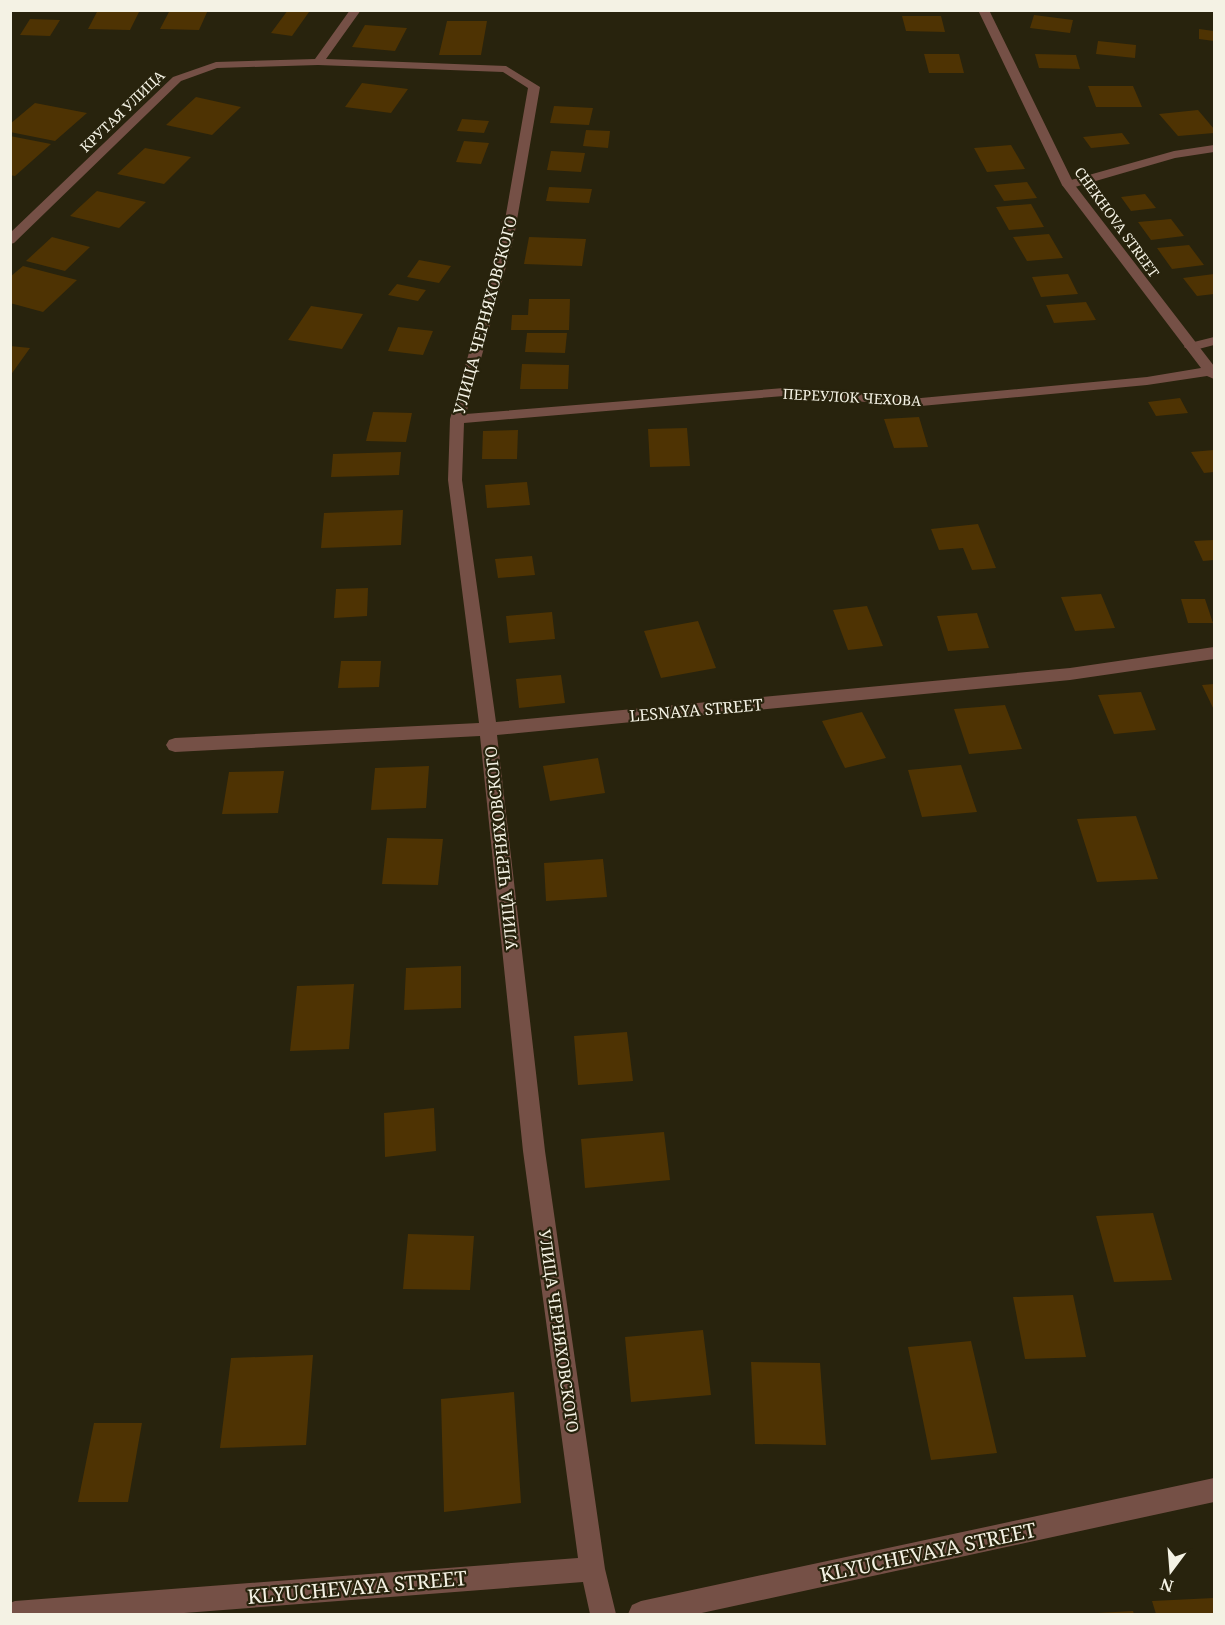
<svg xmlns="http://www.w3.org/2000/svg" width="1225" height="1625" viewBox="0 0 1225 1625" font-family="'Noto Serif',serif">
  <rect width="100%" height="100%" fill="#28230d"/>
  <!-- building -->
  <path fill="#4e3303" d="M98,10H140L130,30L88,29Z
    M170,10H208L199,30L160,29Z
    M288,10L309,12L292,36L271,33Z
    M1034,15L1073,20L1070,33L1030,28Z
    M902,16H941L945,32L906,31Z
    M30,19L60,20L50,36L20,35Z
    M447,21H487L481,55H439Z
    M365,25L407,28L395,51L352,47Z
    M1199,29L1214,31V41L1199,39Z
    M1098,41L1136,45L1135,58L1096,54Z
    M924,54H959L964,73H929Z
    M1035,54L1076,55L1080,69L1039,68Z
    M362,83L408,89L391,113L345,107Z
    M1088,86H1133L1142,107H1096Z
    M196,97L241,107L212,135L166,125Z
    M35,103L87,113L55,141L10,132V124Z
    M554,106L593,108L589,125L550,123Z
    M1198,110L1214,129V133L1178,136L1159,114Z
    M462,119L489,121L484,133L457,131Z
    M586,130L610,131L608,148L583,146Z
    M1122,133L1130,144L1091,148L1083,137Z
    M10,136L51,144L15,176L10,175Z
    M464,141L489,143L481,164L456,162Z
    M1011,145L1025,169L987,172L974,148Z
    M145,148L191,157L164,184L117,174Z
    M551,151L585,153L581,172L547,170Z
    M1027,182L1037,198L1004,201L994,185Z
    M549,187L592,189L589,203L546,201Z
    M97,191L146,202L119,228L70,216Z
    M1145,194L1156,208L1131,211L1121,197Z
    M1031,204L1044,227L1009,230L996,207Z
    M1171,219L1184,236L1151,240L1138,222Z
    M1049,234L1063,258L1027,261L1013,237Z
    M52,237L90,247L65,271L26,261Z
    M529,237L586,239L582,266L524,264Z
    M1189,245L1204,265L1172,269L1157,248Z
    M419,260L451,266L439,283L407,277Z
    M23,266L77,280L43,312L10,303V277Z
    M1068,274L1078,294L1041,297L1032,277Z
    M1214,274V294L1197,296L1183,278Z
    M397,284L426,290L418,301L388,295Z
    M529,299H570L569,330H511L512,315H528Z
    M1086,302L1096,320L1054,323L1046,305Z
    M311,306L363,314L342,349L288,340Z
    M398,327L433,331L423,355L388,351Z
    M527,333H567L565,353L525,352Z
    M10,346L30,348L10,376Z
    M522,364L569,365L568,389H520Z
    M1180,398L1188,413L1156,416L1148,402Z
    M373,412L412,413L406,442L366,441Z
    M919,417L928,447L894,448L884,419Z
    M687,428L690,466L650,467L648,429Z
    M518,430L517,459H482L483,431Z
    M1214,450V472L1204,473L1191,452Z
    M401,452L399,475L331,477L333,454Z
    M527,482L530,505L487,508L485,485Z
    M403,510L401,545L321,548L324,513Z
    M978,524L996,568L972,570L963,548L939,550L931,529Z
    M1214,540V560L1203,561L1194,541Z
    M532,556L535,575L498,578L495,559Z
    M368,588L367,616L334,618L336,589Z
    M1101,594L1115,628L1075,631L1061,597Z
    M1181,599H1205L1213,623H1188Z
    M867,606L883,646L848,650L833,610Z
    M552,612L555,639L509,643L506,616Z
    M977,613L989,648L948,651L937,616Z
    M698,621L716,668L661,678L644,631Z
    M341,661H381L379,687L338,688Z
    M561,675L565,703L519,708L516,679Z
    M1214,684V710L1202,685Z
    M1141,692L1156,730L1114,734L1098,695Z
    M1005,705L1022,749L969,754L954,709Z
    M862,712L886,758L845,768L822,721Z
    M598,758L605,793L550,801L543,766Z
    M961,765L977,812L922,817L908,770Z
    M429,766L426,808L371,810L375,768Z
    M284,771L278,813L222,814L229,772Z
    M1136,816L1158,879L1097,882L1077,819Z
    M387,838L443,839L438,885L382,884Z
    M603,859L607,897L546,901L544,863Z
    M461,966V1008L404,1010L406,968Z
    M354,984L349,1049L290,1051L297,986Z
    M627,1032L633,1081L578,1085L574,1036Z
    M434,1108L436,1151L385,1157L384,1113Z
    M664,1132L670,1180L585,1188L581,1139Z
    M1153,1213L1172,1280L1114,1282L1096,1216Z
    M408,1234L474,1236L470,1290L403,1289Z
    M1073,1295L1086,1357L1025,1359L1013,1297Z
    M703,1330L711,1395L631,1402L625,1337Z
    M971,1341L997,1453L931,1460L908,1347Z
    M313,1355L306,1445L220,1448L231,1358Z
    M751,1362L820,1363L826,1445L755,1444Z
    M514,1392L521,1503L444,1512L441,1399Z
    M94,1423H142L128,1502H78Z
    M1214,1598V1614H1156L1152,1601Z
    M1133,1611L1134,1614H1097V1613Z"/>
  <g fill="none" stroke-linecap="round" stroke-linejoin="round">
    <!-- service -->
    <path fill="#755046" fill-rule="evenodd" d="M1214,145V152L1175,158L1068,189L1062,185L1064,182L1174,151Z
      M1214,337V345L1191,351L1184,347L1186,344Z"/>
    <!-- minor -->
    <path fill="#755046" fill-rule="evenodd" d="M350,10H361L326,59L506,66L540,87L514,237L466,414L784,388L921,398L1147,377L1201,368L1062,185L978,10H989L1074,184L1214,366V379L1207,376L1147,385L921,406L784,396L464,423L462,480L496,722L1070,668L1214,647V659L1070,680L497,735L545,1151L605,1569L616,1614H590L583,1582L171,1614H10V1603L15,1601L578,1558L523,1151L480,736L175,752L169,750L166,745L169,740L175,738L479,723L448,480L450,419L502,237L528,88L503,72L318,65L217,68L181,81L14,243L10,244V233L173,77L216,62L315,59Z
      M1214,1478V1502L697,1614H628L632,1605L641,1601Z"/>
  </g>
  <g text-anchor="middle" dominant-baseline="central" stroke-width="4.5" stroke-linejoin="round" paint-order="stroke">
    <!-- far-street labels -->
    <g font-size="14" fill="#f4f2e4" stroke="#28230d">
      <text transform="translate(122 111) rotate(-44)">КРУТАЯ УЛИЦА</text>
      <text transform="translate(1117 222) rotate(54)">CHEKHOVA STREET</text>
      <text transform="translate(852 397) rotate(3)">ПЕРЕУЛОК ЧЕХОВА</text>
    </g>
    <!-- street labels -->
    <g font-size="16" fill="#f4f2e4" stroke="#28230d">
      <text transform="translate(485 315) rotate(-75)">УЛИЦА ЧЕРНЯХОВСКОГО</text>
      <text transform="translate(696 710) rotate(-5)">LESNAYA STREET</text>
      <text transform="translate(501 848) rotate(-96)">УЛИЦА ЧЕРНЯХОВСКОГО</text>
      <text transform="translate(559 1331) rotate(82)">УЛИЦА ЧЕРНЯХОВСКОГО</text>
    </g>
    <!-- near-street labels -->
    <g font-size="20" fill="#f4f2e4" stroke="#28230d">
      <text transform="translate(928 1552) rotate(-12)">KLYUCHEVAYA STREET</text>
      <text transform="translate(357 1587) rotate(-5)">KLYUCHEVAYA STREET</text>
    </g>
  </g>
  <!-- border -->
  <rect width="1225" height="1625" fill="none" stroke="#f4f2e4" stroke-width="24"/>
  <!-- north arrow -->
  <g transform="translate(1171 1571) rotate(196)" stroke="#28230d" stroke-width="4.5" paint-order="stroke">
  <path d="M0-4.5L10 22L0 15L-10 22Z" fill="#f4f2e4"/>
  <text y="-9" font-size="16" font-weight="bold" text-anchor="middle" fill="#f4f2e4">N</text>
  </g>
</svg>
